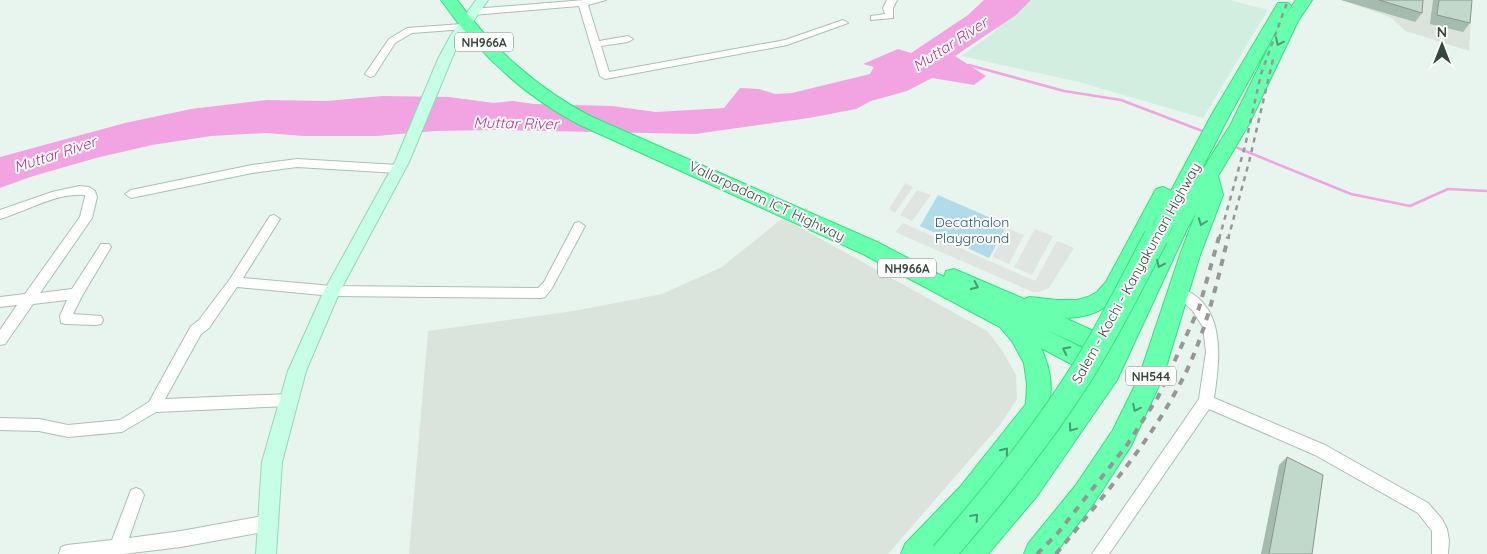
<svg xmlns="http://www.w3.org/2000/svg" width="1487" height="554" viewBox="0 0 1487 554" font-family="Quicksand,sans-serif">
  <rect width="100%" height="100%" fill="#e8f4ee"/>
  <!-- industrial -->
  <path fill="#dae4dd" d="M1341,0H1472L1469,51L1406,31L1390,17Z
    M783,218L987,331L1002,350L1016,375L1017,399L1000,425L888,554H409L428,331L574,311L662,294L722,267Z"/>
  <!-- education -->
  <path fill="#d2eee0" d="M1025,0H1230L1268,10L1203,118L1079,82L961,56L992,34Z"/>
  <!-- green -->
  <path fill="#b0dbe9" d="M938,195L1007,225L989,258L920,226Z"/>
  <!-- parking -->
  <path fill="#e0e5e2" d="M905,183L913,187L895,213L889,209Z
    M917,190L931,195L912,221L900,215Z
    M903,223L1035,281L1057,241L1074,248L1049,288L1039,292H1033L895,232Z
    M1007,228L1024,235L1009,264L993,257Z
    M1035,229L1053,236L1032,275L1014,267Z"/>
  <!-- water -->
  <path fill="#f2a4e2" d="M984,0H1031L1016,15L955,56L986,76L974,85L932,78L907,91L871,101L856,109L809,118L695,134L496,130L435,131L376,136H304L266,133L211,136L152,145L96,158L30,177L0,188V157L125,123L191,109L267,100L327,101L382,96L449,97L494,103L513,101L534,104L612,106L656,112L724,108L740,88L759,89L775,94L792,93L870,74L874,67L863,64L898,49L911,53L968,15Z"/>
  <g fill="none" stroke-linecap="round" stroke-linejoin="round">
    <!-- stream -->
    <path stroke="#f2a4e2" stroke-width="2.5" d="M969,65L1064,91L1121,100L1205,132
      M1233,146L1351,194L1410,206L1448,189L1487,191"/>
    <defs>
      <path id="street" d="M584,0H606L588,5L599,41L628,36L633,39L628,42L601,46L609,72L785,40L843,20L848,23L787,45L605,79L600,76L579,6L473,15L468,12L473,9Z
        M887,0H897L893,8V18L871,20V16L885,14L883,8Z
        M462,24L467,27L465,29L412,33L395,43L374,76L370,77L365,74L389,39L407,28Z
        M297,159L398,165L404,169L398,173L297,167L252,173L131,198L125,194L131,190L252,165Z
        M79,186L89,187L95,191L97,197L92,218L40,293L72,289L101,244H109L111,247L82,296L73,314L101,316L103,320L101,324L96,325L66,324L61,323L60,316L67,300L33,304L5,344L0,345V330L17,305L0,307V297L25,294L80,217L85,197V195C54,193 28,211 0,219V210L52,192Z
        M274,215L280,219L243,278L332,286L538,288L544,282L575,223L579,222L585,226L552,288L545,297L541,298L332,296L237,287L209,328L201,334L165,399L289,394L294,396L296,400L294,404L289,406L156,412L122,432L68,437L39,431L0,430V418L39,419L68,425L120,420L149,402L191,326L199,320L230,279L270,216Z
        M1178,287C1227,303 1220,358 1214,398L1325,445L1428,503L1442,519L1447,529L1449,540L1448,554H1432V531L1418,513L1315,455L1209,409L1109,554H1092L1199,399L1206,352L1203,327L1192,310L1172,292L1174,288Z
        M136,488L141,490L144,495L129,538L181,531L268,515L274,518L276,523L274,528L268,531L181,547L123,554H59L61,547L67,545L112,540L131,490Z"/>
      <path id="secondary" d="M476,0H488L461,39L487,41L493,45L487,49L457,46L409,162L340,291L306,371L282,462L276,554H256L262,462L288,371L324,291L395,162L438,59L451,35Z"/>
      <path id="highway" d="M441,0H457C492,48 539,90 592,117L877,242L944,277L946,271L954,269L1024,299L1030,297L1057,300H1077L1088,297L1097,292L1106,282L1156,189L1163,187L1171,191L1211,116L1278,3H1288L1291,6L1283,19L1296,0H1312L1298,21L1249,124L1218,176L1223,195L1200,255L1163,377L1131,446L1094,503L1055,554H1024L1028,544L1076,485L1113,430L1139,377L1180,255L1196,213L1187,229L1117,380L1037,496L988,554H957L961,544L1019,478L1094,376L1041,348C1051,369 1055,394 1045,415L978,505L933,554H901L905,544L960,487L1026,404L1027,384L1024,363L1012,341L1000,327L863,254L580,125C524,96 477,52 441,0ZM1280,24L1231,124L1195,182L1229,116ZM1157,225L1167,228L1113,340L1065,318C1091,317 1103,311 1122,294ZM1047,330L1105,357L1104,359Z"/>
    </defs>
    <!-- street casing -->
    <use href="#street" stroke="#aac0b4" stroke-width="2"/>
    <!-- secondary casing -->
    <use href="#secondary" stroke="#97d5b8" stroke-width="2"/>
    <!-- highway casing -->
    <use href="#highway" stroke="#36e07f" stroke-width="2"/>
    <!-- street -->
    <use href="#street" fill="#fff" fill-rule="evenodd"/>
    <!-- secondary -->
    <use href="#secondary" fill="#c7ffe6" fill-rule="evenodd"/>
    <!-- highway -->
    <use href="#highway" fill="#68ffae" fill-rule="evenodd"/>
    <!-- rail-far1 -->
    <path stroke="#979797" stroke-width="2.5" stroke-dasharray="5 5" stroke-linecap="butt" d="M1219,239L1245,146L1261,74L1288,0
      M1228,239L1249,162L1274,55"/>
    <!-- rail -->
    <path stroke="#979797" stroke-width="4" stroke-dasharray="7 7" stroke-linecap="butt" d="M1037,554L1057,534L1127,445L1158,397L1199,308L1219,237
      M1056,554C1101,499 1148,445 1181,382C1204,339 1217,284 1228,237"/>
    <defs>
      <path id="highway-bridge-far1" d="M1156,239L1165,221"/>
      <path id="highway-bridge" d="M943,554C992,497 1039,440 1079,377C1108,332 1131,284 1156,237"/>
    </defs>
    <!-- highway-bridge-far1 casing -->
    <use href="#highway-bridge-far1" stroke="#36e07f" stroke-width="19" stroke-linecap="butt"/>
    <!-- highway-bridge casing -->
    <use href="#highway-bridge" stroke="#36e07f" stroke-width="26" stroke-linecap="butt"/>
    <!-- highway-bridge-far1 -->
    <use href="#highway-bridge-far1" stroke="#68ffae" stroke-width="18"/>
    <!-- highway-bridge -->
    <use href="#highway-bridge" stroke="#68ffae" stroke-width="24"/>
  </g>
  <!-- wall -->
  <path fill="#a5bbae" d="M1341,0H1423L1422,13L1415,22Z
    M1433,0H1472L1470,23L1463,32L1430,24Z
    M1287,457L1312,554H1261L1279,465Z"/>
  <!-- building -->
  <path fill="#c0d9ca" stroke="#86988d" d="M1379,0H1423L1422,13Z
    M1439,0H1472L1470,23L1437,15Z
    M1287,457L1323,475L1312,554H1269Z"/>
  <!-- one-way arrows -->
  <defs><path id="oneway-chevron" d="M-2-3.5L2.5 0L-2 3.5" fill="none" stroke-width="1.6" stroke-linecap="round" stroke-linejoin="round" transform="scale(1.25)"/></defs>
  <g stroke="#4c9a70">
    <use href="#oneway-chevron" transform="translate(1279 42) rotate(116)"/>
    <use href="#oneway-chevron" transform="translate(1202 222) rotate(111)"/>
    <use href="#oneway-chevron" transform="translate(1160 264) rotate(115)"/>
    <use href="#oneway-chevron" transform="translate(975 286) rotate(25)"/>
    <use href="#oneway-chevron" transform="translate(1066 350) rotate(-153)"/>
    <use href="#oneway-chevron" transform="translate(1136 408) rotate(116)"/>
    <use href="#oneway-chevron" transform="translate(1072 428) rotate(127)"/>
    <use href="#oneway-chevron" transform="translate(1005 451) rotate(-51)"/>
    <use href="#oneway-chevron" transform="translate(975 517) rotate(-49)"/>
  </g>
  <g text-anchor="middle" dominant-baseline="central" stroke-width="4" stroke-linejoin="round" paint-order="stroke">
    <!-- shield labels -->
    <g fill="#fff" stroke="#727f78" stroke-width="1">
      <rect x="455" y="32.5" width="58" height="19" rx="4"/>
      <rect x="878" y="258.5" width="58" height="19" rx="4"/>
      <rect x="1126" y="366.5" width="50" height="19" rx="4"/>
    </g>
    <g font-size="12" font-weight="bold" fill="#36483e">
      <text x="484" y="42">NH966A</text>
      <text x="907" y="268">NH966A</text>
      <text x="1151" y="376">NH544</text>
    </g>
    <!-- street labels -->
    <g font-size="14" fill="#36483e" stroke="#fff">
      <text transform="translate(767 201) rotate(25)">Vallarpadam ICT Highway</text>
      <text transform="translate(1136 273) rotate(-61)">Salem - Kochi - Kanyakumari Highway</text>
    </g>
    <!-- park labels -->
    <g font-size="14" fill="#28587b" stroke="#fff">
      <text x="972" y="222">Decathalon<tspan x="972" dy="16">Playground</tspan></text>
    </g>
    <!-- water labels -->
    <g font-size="15" font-style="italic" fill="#b62d98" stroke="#fff">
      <text transform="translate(950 44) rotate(-33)">Muttar River</text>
      <text transform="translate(516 123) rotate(1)">Muttar River</text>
      <text transform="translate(55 154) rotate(-18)">Muttar River</text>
    </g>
  </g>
  <!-- north arrow -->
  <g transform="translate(1442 45)" stroke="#ffffff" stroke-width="4" paint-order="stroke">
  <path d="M0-4L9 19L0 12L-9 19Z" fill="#36483e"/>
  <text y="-8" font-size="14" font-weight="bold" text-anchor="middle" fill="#36483e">N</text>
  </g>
</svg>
